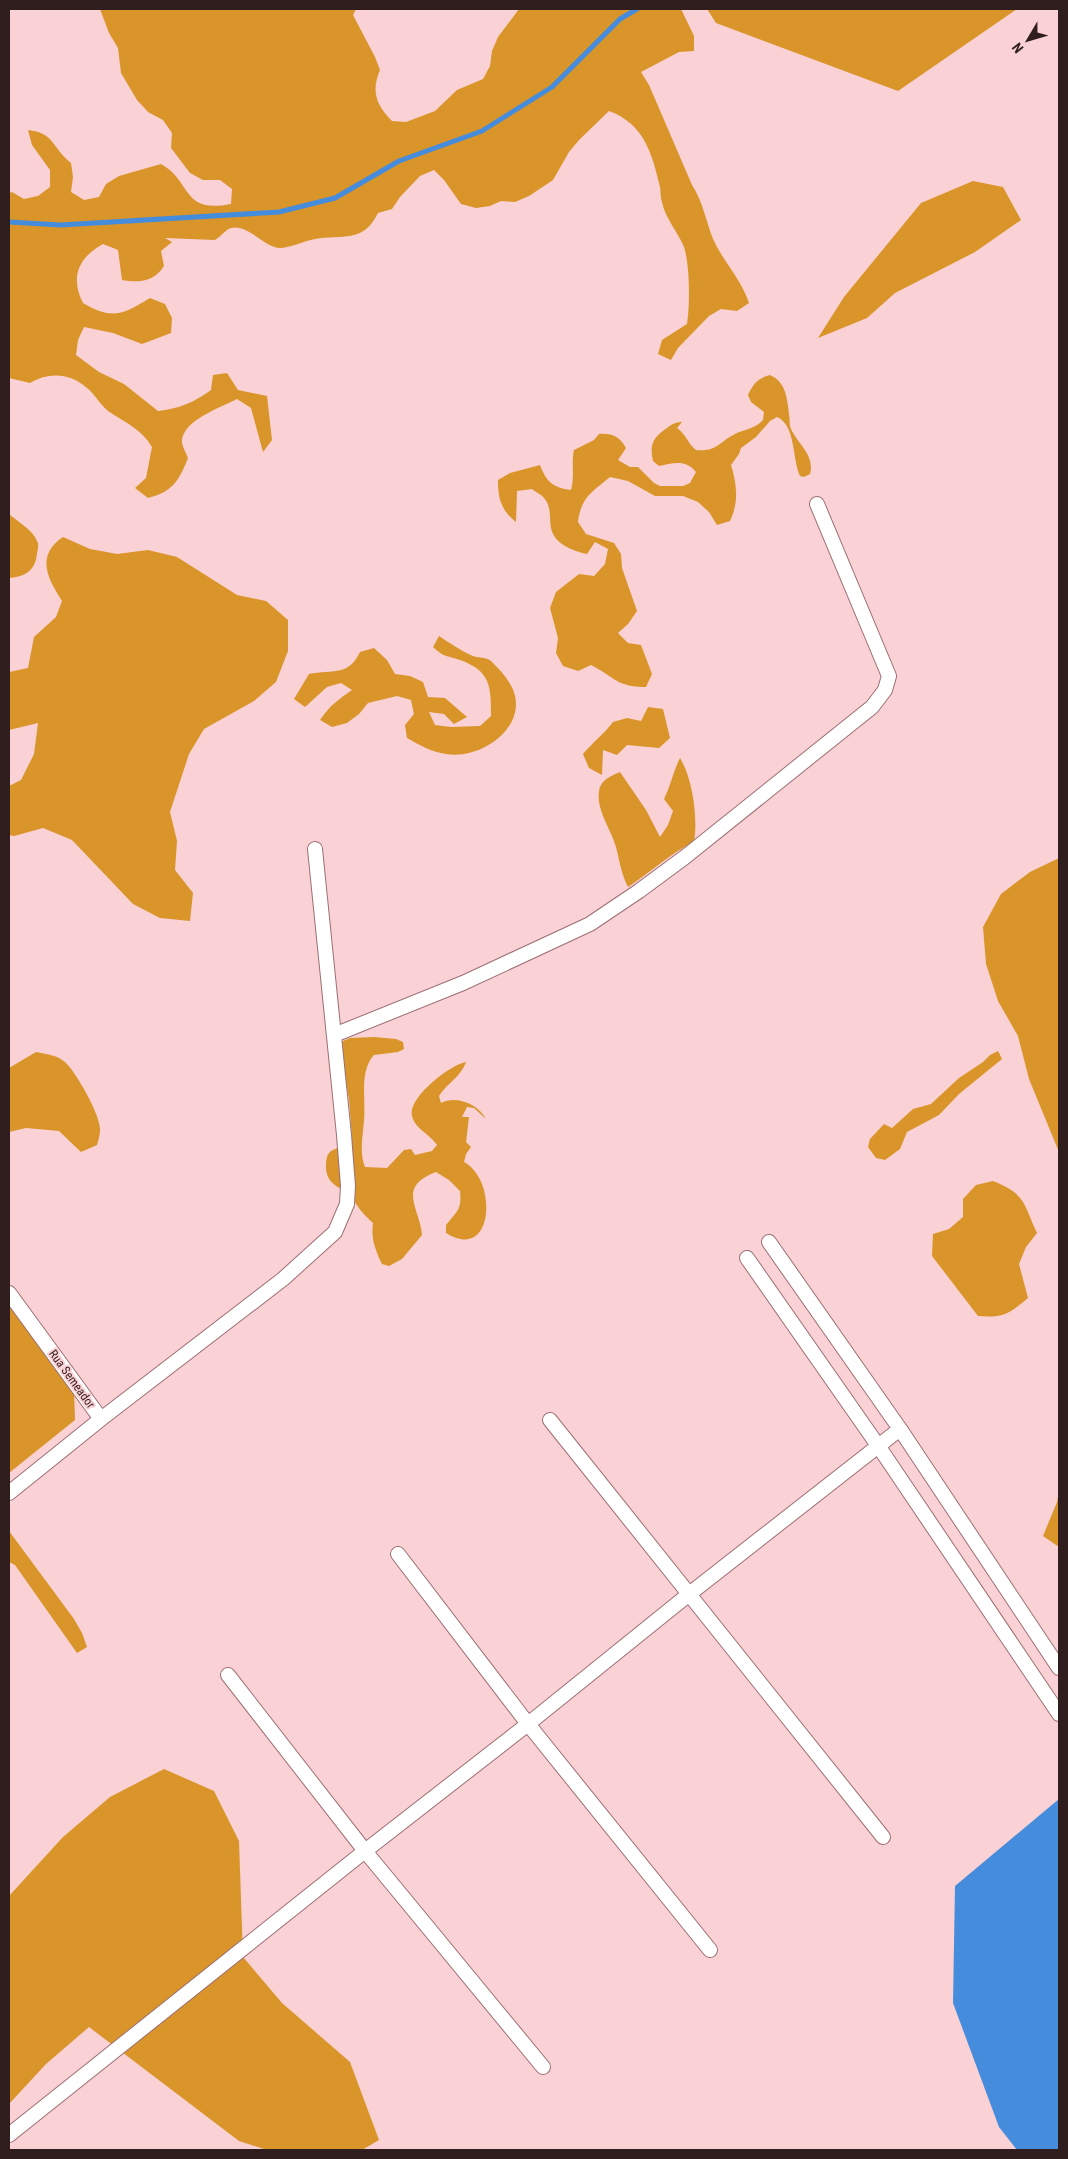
<svg xmlns="http://www.w3.org/2000/svg" width="1068" height="2159" viewBox="0 0 1068 2159" font-family="'Roboto Condensed',sans-serif">
  <rect width="100%" height="100%" fill="#fad1d4"/>
  <!-- forest -->
  <path fill="#d99529" d="M100,9H356L353,15L375,57L380,70C371,91 376,105 392,121L406,122L435,111L457,90L483,79L490,66L492,51L498,37L519,9H681L694,36V51L679,52L641,72L649,85L692,185C703,202 706,221 713,239C723,261 741,279 749,303L737,311L721,309L709,316L678,348L671,360L658,354L662,340L687,324C690,306 690,265 684,247C678,232 665,218 662,202C660,197 661,192 660,187C652,153 644,124 609,111L579,140L569,152L553,180L529,196L515,202L501,201L490,206L476,208L461,204L444,180L434,170L420,176L400,197L392,209L378,213C363,244 342,234 315,239C304,241 292,247 281,248C264,249 245,219 227,230C223,233 220,237 215,240L165,238L172,242L161,251L164,266C154,282 139,283 122,280L118,250L103,244C78,258 70,277 83,303C112,320 122,315 150,298L165,304L172,318L171,333L142,344L113,333L84,327L78,340L76,355L99,372L124,384L158,411C178,409 195,402 211,390L213,375L227,373L238,390L267,396L272,440L263,452L251,408L237,399C222,407 180,421 182,443C183,448 186,453 188,458C179,481 172,492 148,498L135,488L146,478L152,447C142,430 127,423 111,413C101,407 96,395 87,388C70,373 49,372 30,383L9,378V193L12,192L24,199L38,196L50,187V170L32,145L28,130C55,133 51,147 71,163L73,177L71,192L84,200L99,197L106,184L119,176L161,164C192,181 181,214 231,204L232,189L220,180H203L190,173L171,148L172,133L163,120L148,112L137,100L121,73L118,48L109,33Z
    M707,9H1017L898,91L716,23Z
    M973,181L1003,187L1021,220L975,252L895,293L867,318L818,338L844,297L921,203Z
    M770,375C786,382 787,398 789,414C790,418 789,425 791,429C798,444 815,455 810,474L804,477L800,476C792,459 796,425 777,417L770,421L756,437L741,448L739,454L731,465C737,485 739,502 730,521L717,525L709,512L698,502L683,496H655L628,481L610,477C592,492 581,497 578,522L586,534L614,543L621,554L622,568L637,611L628,624L618,633L628,643L641,645L652,674L646,687C616,687 615,677 591,665L578,671L563,666L556,653L558,638L550,608L556,592L579,574L594,576L605,564L608,549L595,542L587,554C573,551 554,544 551,528C549,518 552,507 544,498C541,494 535,492 532,489L517,491L516,522C501,510 498,499 498,480L510,473L540,465C546,481 553,488 571,490C575,476 571,463 574,450L594,440L599,434C612,433 620,437 626,448L618,460L630,467H638L654,483L660,486H683L690,483L696,472C686,459 673,463 659,466L653,461C649,443 654,437 667,428C672,424 676,422 682,422L677,428C686,434 688,444 696,450C717,452 719,442 735,434C745,429 755,429 763,420L764,412L751,402L748,395C753,384 758,378 770,375Z
    M9,514C18,522 33,530 37,541C39,544 38,549 37,553C36,570 25,577 9,578Z
    M63,537L90,549L117,554L148,550L177,557L237,595L266,601L288,620V651L276,682L254,701L204,729L189,754L170,812L177,841L175,870L193,893L190,921L160,918L133,904L72,840L43,828L14,836L9,835V786L21,780L34,754L38,723L9,730V672L28,668L34,637L56,617L62,601C48,579 35,556 63,537Z
    M439,636C450,643 461,651 473,656C479,658 486,657 491,661C500,670 512,682 515,696C523,731 478,760 446,754C432,752 419,745 407,738L405,725L414,714L411,700L397,696L368,703L359,714L347,723L332,727L320,720C330,705 338,700 352,690L341,683L327,687L305,707L294,699L309,674C333,669 348,677 360,652L374,648L387,660L395,674L410,676L423,682L428,697L445,698L467,717L454,724L444,714L429,712L435,725L451,727L480,726L491,716C491,687 491,671 460,660C446,655 445,658 433,647Z
    M648,707L663,709L670,738L659,748L627,745L617,755L603,750L602,775L589,768L583,754C593,742 604,734 613,722L627,718L641,721Z
    M680,758C693,779 698,819 694,842C670,853 650,873 628,887C622,875 620,864 617,851C613,832 596,811 599,792C600,780 611,776 620,772L646,810L660,837L668,825L673,811L664,799C671,785 673,772 680,758Z
    M1059,858V1152L1029,1079L1018,1036L998,1001L986,964L983,927L1001,894L1030,872Z
    M374,1037L396,1039L403,1042L404,1049L398,1052L374,1055C359,1071 366,1099 364,1120C363,1135 359,1152 365,1167L387,1168L404,1150L411,1149L415,1155L432,1151L437,1145C430,1134 415,1129 412,1116C407,1098 451,1064 466,1062C461,1077 447,1083 439,1096L441,1103C456,1095 478,1104 486,1119L474,1108L467,1107L462,1117H469L466,1142L471,1147L466,1154L464,1162C498,1180 494,1263 446,1233V1225C457,1211 462,1210 460,1191L449,1180L436,1172C396,1187 420,1208 422,1235L402,1259L389,1266L382,1264C375,1249 371,1239 373,1223C364,1215 359,1209 353,1199C344,1187 327,1187 326,1168C326,1163 326,1157 329,1153C334,1147 343,1149 352,1139L349,1099L340,1049L343,1041L350,1038Z
    M998,1051L1002,1059L959,1094L939,1115L907,1132L900,1149L885,1160L876,1158L868,1147L870,1139L884,1124L892,1128L913,1109L931,1104L959,1078L983,1062L990,1055Z
    M36,1052C46,1054 57,1055 65,1062C76,1072 101,1116 100,1130C100,1135 98,1141 97,1145L81,1152L59,1131L26,1128L9,1132V1068Z
    M993,1181C1026,1194 1023,1203 1037,1233L1026,1247L1019,1264L1028,1298C1009,1314 1003,1318 978,1316L932,1256L933,1234L949,1229L963,1217V1199L976,1185Z
    M9,1289L74,1390L75,1420L9,1473Z
    M1059,1491V1547L1043,1536L1057,1502Z
    M9,1531L74,1619L82,1633L87,1647L77,1653L15,1565L9,1562Z
    M164,1769L214,1791L239,1841L243,1957L282,2003L350,2062L379,2140L362,2150H267L239,2141L89,2027L46,2064L9,2104V1896L63,1837L110,1797Z"/>
  <!-- water -->
  <path fill="#458cdc" d="M1059,1799V2150H1017L999,2127L953,2003L955,1886Z"/>
  <g fill="none" stroke-linecap="round" stroke-linejoin="round">
    <!-- stream -->
    <path stroke="#458cdc" stroke-width="5" d="M9,222L61,225L279,212L335,198L399,161L482,131L552,87L620,19L637,9"/>
    <defs>
      <path id="street" d="M334,1035L463,983L590,924L639,891L685,857L872,707L885,690L889,676L817,504
        M769,1242L900,1429L1059,1668
        M747,1258L879,1447L1059,1714
        M9,1293L101,1419L9,1493
        M101,1419L283,1279L335,1232L347,1204L348,1186L344,1135L315,849
        M550,1420L883,1837
        M398,1554L528,1724L710,1950
        M228,1675L365,1851L543,2067
        M9,2135L365,1851L528,1724L688,1595L900,1429"/>
    </defs>
    <!-- street casing -->
    <use href="#street" stroke="#9c6f73" stroke-width="16"/>
    <!-- street -->
    <use href="#street" stroke="#fff" stroke-width="14"/>
  </g>
  <g text-anchor="middle" dominant-baseline="central" stroke-width="4" stroke-linejoin="round" paint-order="stroke">
    <!-- street labels -->
    <g font-size="12" fill="#301e1f" stroke="#fad1d4">
      <text transform="translate(72 1379) rotate(54)">Rua Semeador</text>
    </g>
  </g>
  <!-- border -->
  <rect width="1068" height="2159" fill="none" stroke="#301e1f" stroke-width="20"/>
  <!-- north arrow -->
  <g transform="translate(1028 40) rotate(232)" stroke="#fad1d4" stroke-width="4" paint-order="stroke">
  <path d="M0-4L9 19L0 12L-9 19Z" fill="#301e1f"/>
  <text y="-8" font-size="14" font-weight="bold" text-anchor="middle" fill="#301e1f">N</text>
  </g>
</svg>
